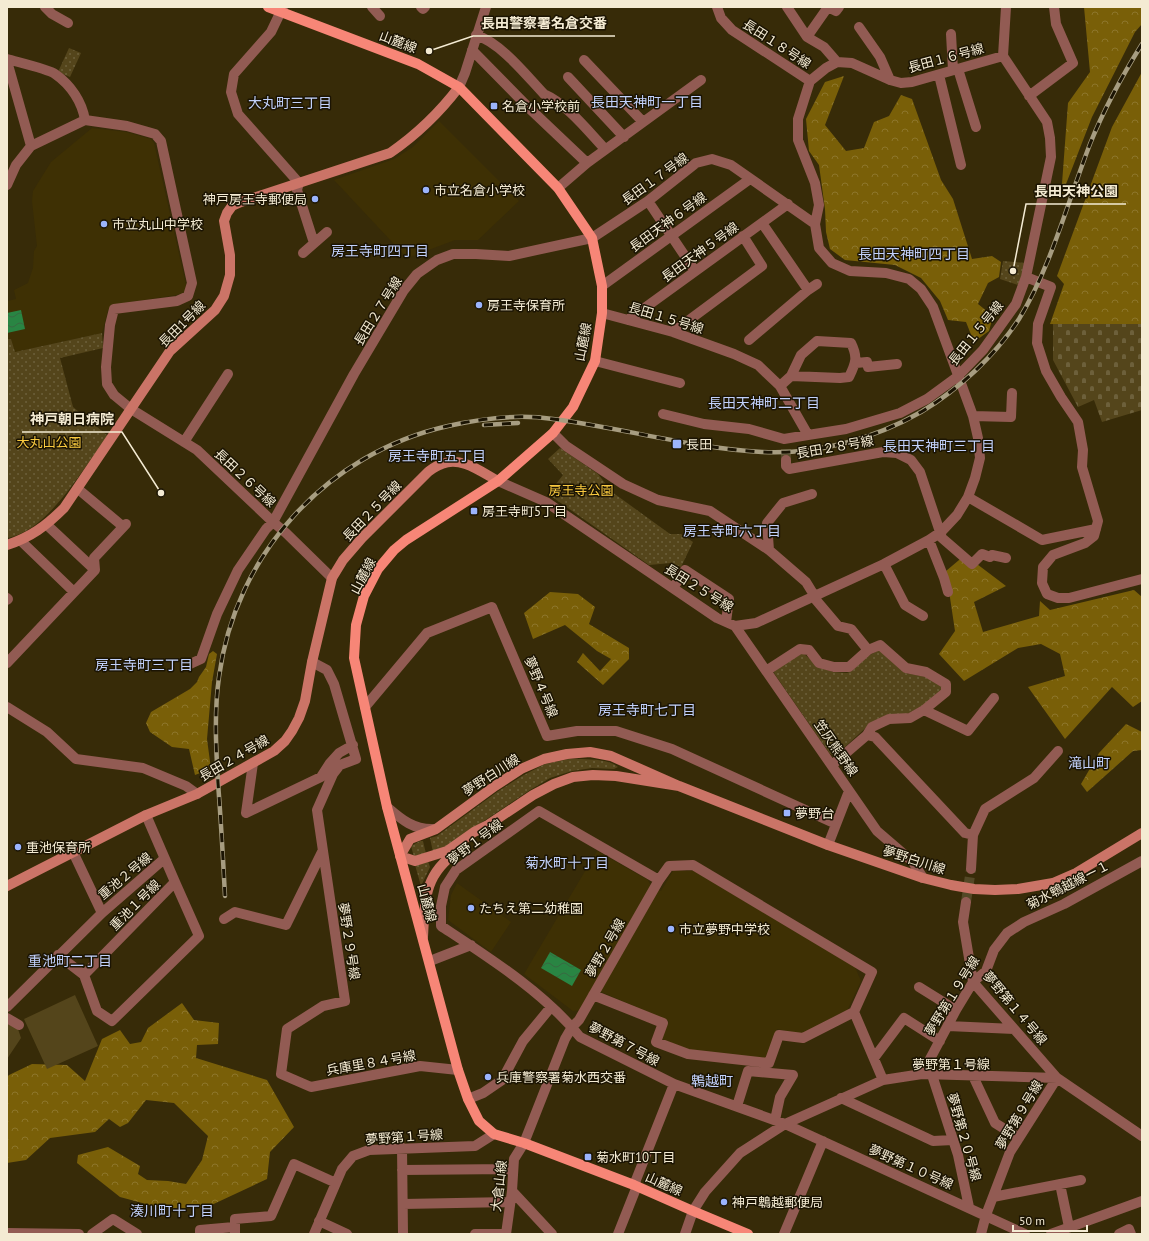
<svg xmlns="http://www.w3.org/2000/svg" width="1149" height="1241" viewBox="0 0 1149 1241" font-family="'PT Sans','Noto Sans JP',sans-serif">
  <defs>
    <pattern id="grass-dots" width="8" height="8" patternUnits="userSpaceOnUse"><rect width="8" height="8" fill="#54451b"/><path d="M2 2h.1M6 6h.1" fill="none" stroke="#6d603b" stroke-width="1.8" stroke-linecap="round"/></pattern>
    <pattern id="forest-crowns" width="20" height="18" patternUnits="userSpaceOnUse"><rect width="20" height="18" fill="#795f08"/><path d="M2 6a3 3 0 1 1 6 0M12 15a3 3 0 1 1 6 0" fill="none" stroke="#8d762b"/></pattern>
    <pattern id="cemetery-stones" width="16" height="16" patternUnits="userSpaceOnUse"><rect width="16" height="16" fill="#54451b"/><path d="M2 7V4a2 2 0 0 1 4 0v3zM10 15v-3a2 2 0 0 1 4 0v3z" fill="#6d603b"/></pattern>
    <pattern id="water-waves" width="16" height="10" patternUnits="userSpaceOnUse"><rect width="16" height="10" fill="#298543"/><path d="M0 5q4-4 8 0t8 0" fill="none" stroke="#376941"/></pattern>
  </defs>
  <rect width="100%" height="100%" fill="#372b08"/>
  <!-- built -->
  <path fill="#3e3004" d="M439,121L519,201L478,240H455L407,258L334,180L394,159L413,147Z
    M92,128L126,132L151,139L154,143L186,285L185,292L176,295L111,305L108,310L102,333L15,352L11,339H7L8,301L16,299L14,290L28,283L33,268L34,251L37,246L32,201L33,191L51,162Z
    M597,851L648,880L651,886L661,891L673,871H694L855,967L861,981L847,1011L843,1012L802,1034L777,1029L766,1060L689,1050L662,1039L669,1021L592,988L580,1010L573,1011L524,974Z
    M457,883L511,922L491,952L448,920L451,895Z"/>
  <!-- grass -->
  <path fill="url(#grass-dots)" d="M69,48L81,53L70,77L58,72Z
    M1003,261L1026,263L1021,286L1000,279Z
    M102,333L103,348L60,358L73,407L108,436C83,467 49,531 7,538V339H11L15,352Z
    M560,448L598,474L612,492L670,534H681L693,542L681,567L671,563L649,565L548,494L563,475L548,459Z
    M879,650L905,673L926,677L941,686V691L926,704L909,713L871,723L836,755L830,754L774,673L775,670L803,653L819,667L833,672L847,673L852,671L868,656Z
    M569,759C582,759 608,758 618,767L614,769L592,768L572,771L550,778L530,790L442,849L433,852L430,838L437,836L497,792L522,776L545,764Z
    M420,841H423L426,854L414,857L411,846Z
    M428,861L430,867L421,886L415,865Z"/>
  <!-- forest -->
  <path fill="url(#forest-crowns)" d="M1084,7H1142V24L1135,32L1092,117L1061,197L1068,103L1090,72Z
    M1142,72V317L1141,327L1050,324L1064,284L1057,276L1112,127Z
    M844,76L825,125L846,151L864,148L874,122L889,116L901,95L912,99L941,180L953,199L972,259L992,256L1001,262L999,277L988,283L978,304L993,316L989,331L974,342L966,322L948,320L940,301L921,278L895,265L845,260L830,249L826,232L825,209L819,165L809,151L806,119L825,82Z
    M965,555L1006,586L974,602L983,632L1039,616L1040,601L1050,610L1134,590L1142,597V701L1133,707L1112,687L1065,739L1028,687L1065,676L1060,654L1041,644L1018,648L964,681L939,654L955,631L946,571Z
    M550,592L578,594L595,607L589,624L629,648V659L603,685L577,662L583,653L600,671L611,659L597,651L565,625L533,639L524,613Z
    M213,651L217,654L212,682L207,739L211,769L195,775L189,749L172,747L150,732L146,723L151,712L190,689L197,682L199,677L206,667L209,654Z
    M1126,724L1142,732V750L1133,751L1087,792L1081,784L1099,753Z
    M182,1003L194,1020L219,1023L218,1044L197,1045L196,1058L267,1080L294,1127L270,1152L267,1179L205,1208H161L120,1197L77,1163L78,1155L108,1147L140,1166L138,1174L147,1180L168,1181L186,1184L202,1160L208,1136L174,1103L146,1100L128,1123L120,1127L109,1119L95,1132L50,1138L26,1160L7,1163V1077L9,1075L32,1064L67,1065L85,1081L102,1039L120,1030L130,1044L141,1042L148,1028Z"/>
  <!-- cemetery -->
  <path fill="url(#cemetery-stones)" d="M1053,324H1142V410L1102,422L1094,400L1078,407L1053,360Z"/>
  <!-- pitch -->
  <path fill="#54451b" d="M75,995L98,1046L47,1069L24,1019Z
    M7,1023L18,1029L21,1038L7,1059Z"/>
  <!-- water -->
  <path fill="url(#water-waves)" d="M21,310L25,329L7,333V313Z
    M550,952L581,970L572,986L541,968Z"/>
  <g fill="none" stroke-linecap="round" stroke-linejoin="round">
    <!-- street-tunnel -->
    <path stroke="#534826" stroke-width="10" stroke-dasharray="10 5" stroke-linecap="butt" d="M786,449V460
      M966,902L971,869"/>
    <!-- street -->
    <path stroke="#925b53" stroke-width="10" d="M45,7L52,14L68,23
      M283,7L271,32L234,74L231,92L238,114L299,183L297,190L314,243
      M372,7L380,16
      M421,7L423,9L425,7
      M717,7L721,18L732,30L810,81
      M787,7L807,37L824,47L837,62
      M859,27L880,57L890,80
      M951,34L953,70
      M476,35C501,43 526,75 544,94C567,104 588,131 605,149
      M807,37L828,7L836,11L839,7
      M472,50L529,108L587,163
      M7,59C17,62 48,69 55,74C71,85 82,102 85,120
      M584,60L643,122
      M7,61L31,146
      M958,69L976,127
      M939,75L961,165
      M568,77L624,137
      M459,87L465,73L486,7
      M1029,96L1073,63L1056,24L1054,7
      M7,185L16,165L31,146L85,120L127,126L155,134L161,141L192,283L188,296L177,301L114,309L110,325L106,367L107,384L114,395L131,409L197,450L273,522L286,533L332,578
      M558,188L587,163L701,80
      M648,201L695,271
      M762,223L808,290
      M303,253L327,232
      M1026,277L1051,287L1038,324L1037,343L1046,371L1061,397L1078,422L1083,450L1082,467L1098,521L1094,536L1085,543L1053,555L1043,567L1042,583L1047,594L1058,598H1069L1142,579
      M602,286L750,179
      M602,313L673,332L734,354L758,365L780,386L808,435L846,429L900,413L927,399L957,377L983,350L1016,304L1026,277L1051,157L1050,138L1047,122L1003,56L1006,7
      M628,320L788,204
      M673,332L762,266L743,236
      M749,340L808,290L817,284
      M595,361L680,383
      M856,363L867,362L868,367L897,364
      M780,386L791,376L801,355L817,341L851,343C858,357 856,363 849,377L840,378L791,376
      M663,414L704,424L749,429L784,439L808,435
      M973,416L1011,417L1012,393
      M553,433L566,446L623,484L658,500L710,511L769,550L806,582L814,595L816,600L838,626L851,629L868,650
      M184,442L228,374
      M786,460V466L789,469L883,452L897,453L911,460L920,472L942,538L972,564L982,554L990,557L992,555L1006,558
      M498,481L546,502L717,618L735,626L756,623L884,564L929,540L941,532L957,515L968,497L975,478L980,458L978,438L973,416L933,307L921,289L909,279L886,273L850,271L832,263L819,248L815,224L819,205L815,183L798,140V119L810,81L826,68L837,62L852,63L890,80L901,83L912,82L1003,56
      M78,489L120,524L122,528
      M968,497L1042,540L1096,529
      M47,525L95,570
      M929,540L944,578L948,592
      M21,541L74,592
      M769,550L767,523L783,503L812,494
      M884,564L905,605L923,616
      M673,588L685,570L729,599L726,622
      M7,598L8,599L7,600
      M735,626L877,831L913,862L923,878
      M312,662L327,670L334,684L356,759L340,765L333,774L317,810L345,1001L323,1006L287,1029L281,1074L311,1087L420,1066L458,1070
      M7,663L95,570L94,558L126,524
      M190,664L201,659L217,614L238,570L266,529L273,522L354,374L404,290L417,274L437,260L453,254H476L509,256L592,238L648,201L696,163L712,159L731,165L815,224
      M766,671L800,649L809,650L819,663L834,667H849L868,650L880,645L906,668L926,672L946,684V692L924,710L910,718L889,719L872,727L867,735L832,765
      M7,707L47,732L76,759L143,768L186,786L197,794
      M365,707L427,633L492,607L547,736L577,731H616L672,749L836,824
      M924,710L968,731L994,698
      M867,735L875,737L965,833L973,835
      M387,807C402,820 414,830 434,829
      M246,813L321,777L330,763L339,753L353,745
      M246,813L253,763
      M828,845L849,791
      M73,852L102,913
      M971,869L973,835L985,809L1034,778L1058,751
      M659,880L539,811L456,870L445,887L441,906V926C488,957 545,993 580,1037L674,1084L785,1124L1025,1234
      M966,902L963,922L973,982L1057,1078L1010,1152L986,1215L981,1234
      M224,919L235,912L286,925L322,852
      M58,955L84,975L175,882L146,815
      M430,961L471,945
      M84,975L97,1011L112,1021L199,936L175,882
      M919,987L956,1010
      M7,1007L102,913L164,859
      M854,1012L883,1080
      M7,1018L19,1025
      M948,1026L1014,1029
      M874,1058L904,1018L940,1041
      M922,1074L956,1010L973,982L986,971L994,950L1007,933L1024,922L1064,904L1142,861
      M932,1075L958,1155L969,1207
      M973,1076L995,1123L1019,1138
      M841,1098L933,1141L953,1140
      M468,1099L483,1093L502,1080L523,1041L551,1007
      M737,1106L748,1071L793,1075L780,1097L775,1120
      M402,1148L403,1234
      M402,1170L513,1169
      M1060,1184L1069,1227
      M634,1185L674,1084
      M512,1191L552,1234
      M993,1197L1081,1180
      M403,1204L510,1202
      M319,1221L347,1234
      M7,1233L79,1234
      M92,1234L113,1219L137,1234
      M200,1234V1230L234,1227
      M235,1234V1219L271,1216L294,1164L336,1183
      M314,1234L342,1169L353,1156L369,1150L475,1146L494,1134
      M475,1234H506
      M506,1234L512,1191L514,1159L524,1143L565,1039L572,1027L579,1020L659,880L669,866L693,865L872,972L854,1012L803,1038L779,1035L769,1063L688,1054L656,1042L663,1023L593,995
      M618,1234L637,1186
      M685,1234L693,1211L705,1192L740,1153L785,1124L883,1080L922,1074L1057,1078L1142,1136
      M784,1234L823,1141
      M1051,1234L1142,1201
      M1119,1234L1129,1229L1131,1234"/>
    <!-- secondary -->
    <path stroke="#cb7467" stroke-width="10" d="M7,545C31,537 46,526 64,508L170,351L215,310L224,296L230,275V255L224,221L227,213L232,206L241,202L390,153C416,135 440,112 459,87
      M679,786L616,776L593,775L573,777L554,784L533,795L488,825L474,832L447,851L415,861L400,856L410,839L436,829L495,786L521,769L544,759L567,754L590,752L611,756L679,786L828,845L923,878L951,885L974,889L995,890L1018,889L1053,883L1076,873L1142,833
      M7,886L146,815L197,794L274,751L285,741L292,731L299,718L305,701L312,662L332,578L343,560L362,538L428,472C432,469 437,465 442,464C461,456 481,472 498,481
      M423,937C425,899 424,874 458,851"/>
    <!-- primary -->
    <path stroke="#f78677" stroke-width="10" d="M268,7L418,64L459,87L558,188L592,238L602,286V313L595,361L573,407L553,433L498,481L406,540L394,550L378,569L364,596L356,625L354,658L387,807L458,1070L468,1099L479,1121L494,1134L524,1143L634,1185L693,1211L748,1234"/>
    <defs>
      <path id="rail" d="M484,425L518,423
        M225,896C223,858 221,820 218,783C216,748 214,712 219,677C235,554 327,453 448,426C483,418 518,414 553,419C623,428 691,448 762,452C816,455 874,439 921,412C959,389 995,356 1019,319C1051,267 1068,201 1090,144C1104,109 1122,76 1142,44"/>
    </defs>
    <!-- rail casing -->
    <use href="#rail" stroke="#a79d81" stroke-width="4.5"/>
    <!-- rail -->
    <use href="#rail" stroke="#1b1403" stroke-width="3" stroke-dasharray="9" stroke-linecap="butt"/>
  </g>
  <!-- markers -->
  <g fill="#9bb4fd" stroke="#1b1403" stroke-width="1.5">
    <rect x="490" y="102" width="8" height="8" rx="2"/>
    <circle cx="426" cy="190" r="4"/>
    <circle cx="315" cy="199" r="4"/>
    <circle cx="104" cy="224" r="4"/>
    <circle cx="479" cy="305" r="4"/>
    <rect x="672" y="439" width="10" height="10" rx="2"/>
    <rect x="470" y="507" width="8" height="8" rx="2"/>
    <rect x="783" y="809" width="8" height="8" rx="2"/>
    <circle cx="18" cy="847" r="4"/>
    <circle cx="471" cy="908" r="4"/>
    <circle cx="671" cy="929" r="4"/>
    <circle cx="488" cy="1077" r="4"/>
    <rect x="584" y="1153" width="8" height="8" rx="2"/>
    <circle cx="724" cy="1202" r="4"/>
  </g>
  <g text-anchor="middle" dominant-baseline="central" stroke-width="3" stroke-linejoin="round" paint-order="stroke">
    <!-- street labels -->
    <g font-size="13" fill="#f4ebd3" stroke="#1b1403">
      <text transform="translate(398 42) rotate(21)">山麓線</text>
      <text transform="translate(777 44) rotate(33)">長田１８号線</text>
      <text transform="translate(946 58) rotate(-15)">長田１６号線</text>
      <text transform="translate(655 179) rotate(-36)">長田１７号線</text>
      <text transform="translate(668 222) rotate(-36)">長田天神６号線</text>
      <text transform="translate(700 252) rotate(-36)">長田天神５号線</text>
      <text transform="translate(378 311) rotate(-58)">長田２７号線</text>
      <text transform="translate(666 318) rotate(17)">長田１５号線</text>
      <text transform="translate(182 324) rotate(-45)">長田1号線</text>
      <text transform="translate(976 333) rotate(-51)">長田１５号線</text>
      <text transform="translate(583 342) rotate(-79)">山麓線</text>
      <text transform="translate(835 447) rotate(-10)">長田２８号線</text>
      <text transform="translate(245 478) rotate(43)">長田２６号線</text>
      <text transform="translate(372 511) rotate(-46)">長田２５号線</text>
      <text transform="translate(363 576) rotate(-62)">山麓線</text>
      <text transform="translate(699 588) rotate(32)">長田２５号線</text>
      <text transform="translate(541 687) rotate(67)">夢野４号線</text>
      <text transform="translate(836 748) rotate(55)">笠灰熊野線</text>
      <text transform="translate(234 758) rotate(-30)">長田２４号線</text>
      <text transform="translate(491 775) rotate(-33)">夢野白川線</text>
      <text transform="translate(475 842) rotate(-37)">夢野１号線</text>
      <text transform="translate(914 860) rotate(18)">夢野白川線</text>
      <text transform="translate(125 876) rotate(-40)">重池２号線</text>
      <text transform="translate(1068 885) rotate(-27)">菊水鵯越線ー１</text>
      <text transform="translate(427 903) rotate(75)">山麓線</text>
      <text transform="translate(135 905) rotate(-45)">重池１号線</text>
      <text transform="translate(349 941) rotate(81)">夢野２９号線</text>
      <text transform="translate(605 948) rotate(-60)">夢野２号線</text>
      <text transform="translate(952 996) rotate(-58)">夢野第１９号線</text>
      <text transform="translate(1015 1008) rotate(50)">夢野第１４号線</text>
      <text transform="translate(624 1044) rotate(28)">夢野第７号線</text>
      <text transform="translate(371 1063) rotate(-10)">兵庫里８４号線</text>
      <text x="951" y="1064">夢野第１号線</text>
      <text transform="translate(1019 1115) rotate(-59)">夢野第９号線</text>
      <text transform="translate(404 1137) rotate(-4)">夢野第１号線</text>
      <text transform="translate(964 1137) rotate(74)">夢野第２０号線</text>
      <text transform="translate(911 1167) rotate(24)">夢野第１０号線</text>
      <text transform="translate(664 1184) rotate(24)">山麓線</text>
      <text transform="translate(499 1186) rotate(-83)">大倉山線</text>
    </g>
    <!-- poi labels -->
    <g font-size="13" fill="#f4ebd3" stroke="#1b1403" text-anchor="start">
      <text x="502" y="106">名倉小学校前</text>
      <text x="434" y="190">市立名倉小学校</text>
      <text x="307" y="199" text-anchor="end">神戸房王寺郵便局</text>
      <text x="112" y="224">市立丸山中学校</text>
      <text x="487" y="305">房王寺保育所</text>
      <text x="686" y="444">長田</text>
      <text x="482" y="511">房王寺町5丁目</text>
      <text x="795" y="813">夢野台</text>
      <text x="26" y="847">重池保育所</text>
      <text x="479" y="908">たちえ第二幼稚園</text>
      <text x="679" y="929">市立夢野中学校</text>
      <text x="496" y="1077">兵庫警察署菊水西交番</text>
      <text x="596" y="1157">菊水町10丁目</text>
      <text x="732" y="1202">神戸鵯越郵便局</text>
    </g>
    <!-- park labels -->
    <g font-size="13" fill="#f9ca40" stroke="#1b1403">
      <text x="49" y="442">大丸山公園</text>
      <text x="581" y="490">房王寺公園</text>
    </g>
    <!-- neighbourhood labels -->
    <g font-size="14" fill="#c2d1fb" stroke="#1b1403">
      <text x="647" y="102">長田天神町一丁目</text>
      <text x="290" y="103">大丸町三丁目</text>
      <text x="380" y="251">房王寺町四丁目</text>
      <text x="914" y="254">長田天神町四丁目</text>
      <text x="764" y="403">長田天神町二丁目</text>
      <text x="939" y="446">長田天神町三丁目</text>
      <text x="437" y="456">房王寺町五丁目</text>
      <text x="732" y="531">房王寺町六丁目</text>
      <text x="144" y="665">房王寺町三丁目</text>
      <text x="647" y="710">房王寺町七丁目</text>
      <text x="1089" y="763">滝山町</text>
      <text x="567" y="863">菊水町十丁目</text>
      <text x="70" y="961">重池町二丁目</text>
      <text x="712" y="1081">鵯越町</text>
      <text x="172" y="1211">湊川町十丁目</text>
    </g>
  </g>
  <!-- callouts -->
  <path fill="none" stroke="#f4ebd3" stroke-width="1.5" d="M429 51L473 36H615M1013 271L1026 204H1126M161 493L122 432H22"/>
  <g fill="#f4ebd3" stroke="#1b1403" stroke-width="1.5">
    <circle cx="429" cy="51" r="4"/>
    <circle cx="1013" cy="271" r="4"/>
    <circle cx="161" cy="493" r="4"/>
  </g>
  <g font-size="14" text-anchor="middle" font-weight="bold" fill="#f4ebd3" stroke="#1b1403" stroke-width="3" stroke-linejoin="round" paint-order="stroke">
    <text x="544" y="28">長田警察署名倉交番</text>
    <text x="1076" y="196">長田天神公園</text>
    <text x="72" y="424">神戸朝日病院</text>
  </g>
  <!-- border -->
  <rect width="1149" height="1241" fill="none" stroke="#f4ebd3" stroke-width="16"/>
  <!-- scale -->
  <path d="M1013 1225v6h74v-6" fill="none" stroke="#f4ebd3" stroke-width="2"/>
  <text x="1019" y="1225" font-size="12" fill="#f4ebd3" stroke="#1b1403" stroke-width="3" paint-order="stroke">50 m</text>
</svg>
